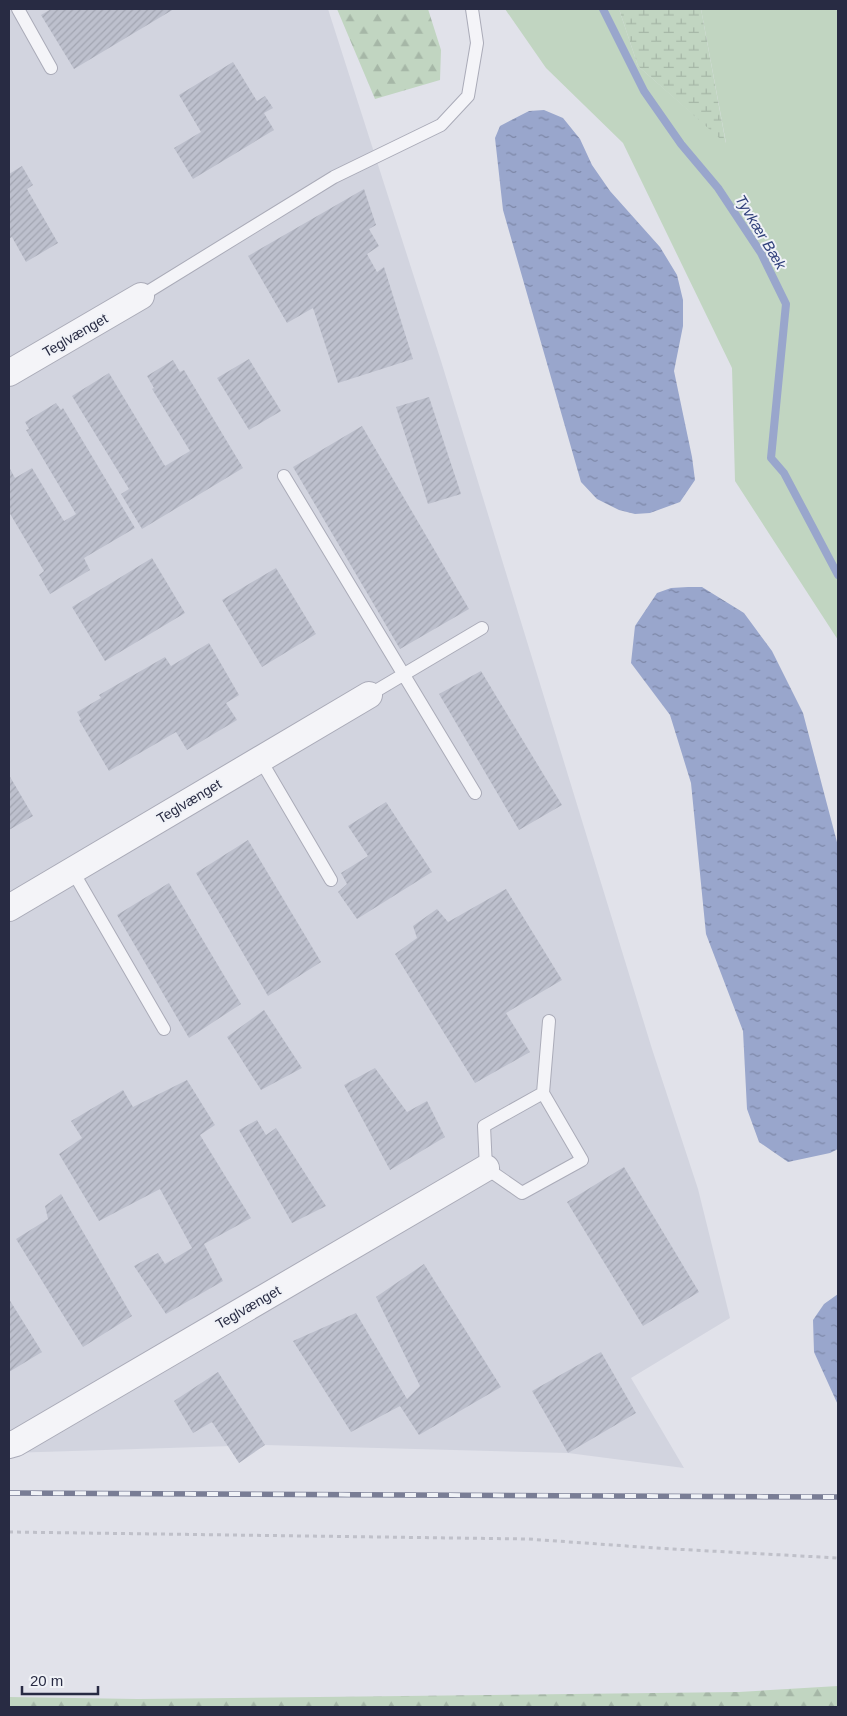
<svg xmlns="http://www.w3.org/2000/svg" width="847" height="1716" viewBox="0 0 847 1716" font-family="Arial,sans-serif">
  <defs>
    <pattern id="forest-firs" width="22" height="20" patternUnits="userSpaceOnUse" patternTransform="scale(1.25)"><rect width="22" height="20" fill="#c1d5c1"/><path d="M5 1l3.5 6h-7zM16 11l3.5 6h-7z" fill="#a6b7a7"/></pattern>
    <pattern id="wetland-marsh" width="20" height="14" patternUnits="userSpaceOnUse" patternTransform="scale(1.25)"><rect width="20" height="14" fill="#c1d5c1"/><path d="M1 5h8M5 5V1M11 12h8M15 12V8" fill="none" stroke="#a6b7a7"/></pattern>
    <pattern id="water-ripples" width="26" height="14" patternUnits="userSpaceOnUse" patternTransform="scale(1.25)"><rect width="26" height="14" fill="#99a6cc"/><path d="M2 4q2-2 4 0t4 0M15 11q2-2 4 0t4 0" fill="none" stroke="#7d87a7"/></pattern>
    <pattern id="building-hatch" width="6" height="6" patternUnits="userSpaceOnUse" patternTransform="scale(1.25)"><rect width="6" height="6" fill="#bdc0cd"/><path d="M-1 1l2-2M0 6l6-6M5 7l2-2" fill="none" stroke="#a2a5b1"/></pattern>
  </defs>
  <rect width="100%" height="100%" fill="#e1e2ea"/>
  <!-- built -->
  <path fill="#d2d4df" d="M9,9H328L441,361L652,1049L698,1189L730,1318L631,1378L684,1468L568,1453L265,1445L9,1453Z"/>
  <!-- grass -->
  <path fill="#c1d5c1" d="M505,9H619L638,66L726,143L701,9H838V640L735,481L732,368L623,143L546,68Z"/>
  <!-- forest -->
  <path fill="url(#forest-firs)" d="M337,9H428L441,50L440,80L375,99Z
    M838,1686V1707H9V1697L138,1699L739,1692Z"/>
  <!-- wetland -->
  <path fill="url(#wetland-marsh)" d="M619,9H701L726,144L638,66Z"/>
  <!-- water -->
  <path fill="url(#water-ripples)" d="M544,110L563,118L580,139L592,165L610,191L660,247L677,275L683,300V326L674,371L692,457L695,480L680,502L650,513L635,514L619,510L597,499L581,482L503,210L495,138L500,126L529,111Z
    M688,587H702L744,613L772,651L803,713L838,846V1149L830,1153L788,1162L759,1142L747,1109L743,1031L706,934L691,783L670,715L631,663L635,626L657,593L671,588Z
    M838,1294V1405L814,1352L813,1320L824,1304Z"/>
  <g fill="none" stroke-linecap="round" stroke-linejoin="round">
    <!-- stream -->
    <path stroke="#99a6cc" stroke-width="8" d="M603,9L644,91L681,144L718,188L761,253L786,304L771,458L784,473L838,575"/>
  </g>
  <!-- building -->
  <path fill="url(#building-hatch)" d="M51,9H174L74,69L41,15Z
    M233,62L257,101L265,96L273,108L264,113L274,130L193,179L174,148L201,132L179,95Z
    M22,166L33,185L27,189L58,243L26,262L12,237L9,239V174Z
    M364,189L376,225L369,229L379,246L367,254L377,272L384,267L413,359L338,383L313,308L287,323L248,256Z
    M249,359L281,411L249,430L217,378Z
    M173,360L180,372L184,370L243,468L142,529L121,494L129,489L72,396L109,373L165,466L190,451L152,389L154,388L147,376Z
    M429,397L461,494L428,504L396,407Z
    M56,403L61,410L63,408L135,528L84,558L90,570L50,594L39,575L44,571L9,512V467L15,478L32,468L64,521L76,514L26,430L29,429L25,422Z
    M362,426L469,609L400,649L293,467Z
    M152,558L185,613L105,661L72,607Z
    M276,568L316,634L262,667L222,600Z
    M209,643L239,695L226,703L237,720L187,750L176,732L109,771L79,720L81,719L77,712L101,698L99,695L165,657L171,666Z
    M481,671L562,805L519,830L439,694Z
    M9,775L33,816L9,830Z
    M386,802L432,872L357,919L338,892L347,884L341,873L368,856L348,826Z
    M248,840L321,962L268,996L196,873Z
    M169,883L241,1004L189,1038L117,915Z
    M506,889L562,980L506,1013L530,1052L475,1083L395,954L417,938L413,926L437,909L448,922Z
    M264,1010L302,1068L261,1090L227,1037Z
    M375,1068L407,1112L427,1101L445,1137L390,1170L344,1085Z
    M187,1080L215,1125L200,1135L251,1218L204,1244L223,1281L166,1314L134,1266L158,1253L165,1264L192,1248L160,1189L99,1221L59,1154L82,1138L71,1121L123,1090L133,1107Z
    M257,1120L266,1135L276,1128L326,1206L292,1223L239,1130Z
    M624,1167L699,1292L643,1326L567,1202Z
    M61,1194L132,1316L83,1347L16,1239L48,1219L45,1206Z
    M424,1264L501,1387L419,1435L400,1406L351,1432L293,1341L356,1313L407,1399L420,1386L376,1297Z
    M9,1299L42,1352L9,1372Z
    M601,1352L636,1413L568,1453L532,1391Z
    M218,1372L265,1445L239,1463L212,1422L193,1433L174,1401Z"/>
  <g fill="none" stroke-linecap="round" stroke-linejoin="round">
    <defs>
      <path id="lane" d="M18,9L51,68
        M141,296L334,177L441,125L468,96L477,43L472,9
        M284,476L475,793
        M369,695L482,628
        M260,759L331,880
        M72,870L164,1029
        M543,1093L582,1160L522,1193L486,1168L484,1126Z
        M543,1093L549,1021"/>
      <path id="street" d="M9,373L141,296
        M9,908L369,695
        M9,1445L16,1443L486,1168"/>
    </defs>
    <!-- lane casing -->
    <use href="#lane" stroke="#aaabb8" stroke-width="14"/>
    <!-- street casing -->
    <use href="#street" stroke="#aaabb8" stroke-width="28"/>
    <!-- path -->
    <path stroke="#bfc0c9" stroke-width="3" stroke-dasharray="4 4" stroke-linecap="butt" d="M9,1532L528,1539L655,1548L838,1558"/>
    <!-- lane -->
    <use href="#lane" stroke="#f4f4f8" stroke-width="12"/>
    <!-- street -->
    <use href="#street" stroke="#f4f4f8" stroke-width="26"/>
    <defs>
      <path id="rail" d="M9,1493L838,1497"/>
    </defs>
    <!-- rail casing -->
    <use href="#rail" stroke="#797d95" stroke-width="5.5"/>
    <!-- rail -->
    <use href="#rail" stroke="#f0f2f7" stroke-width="4" stroke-dasharray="11" stroke-linecap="butt"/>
  </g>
  <g text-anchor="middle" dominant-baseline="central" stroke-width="4" stroke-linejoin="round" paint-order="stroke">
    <!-- street labels -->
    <g font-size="14" fill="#282b43" stroke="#f0f2f7">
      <text transform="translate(75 335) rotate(-30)">Teglvænget</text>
      <text transform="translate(189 801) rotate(-31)">Teglvænget</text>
      <text transform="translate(248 1307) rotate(-30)">Teglvænget</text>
    </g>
    <!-- water labels -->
    <g font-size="15" font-style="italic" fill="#2f3f7a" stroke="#f0f2f7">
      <text transform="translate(761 232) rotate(59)">Tyvkær Bæk</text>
    </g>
  </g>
  <!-- border -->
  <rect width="847" height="1716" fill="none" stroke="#282b43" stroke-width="20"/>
  <!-- scale -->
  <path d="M22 1686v8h76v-8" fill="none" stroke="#282b43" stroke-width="2.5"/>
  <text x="30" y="1686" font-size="15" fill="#282b43" stroke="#f0f2f7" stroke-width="4" paint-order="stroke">20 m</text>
</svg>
